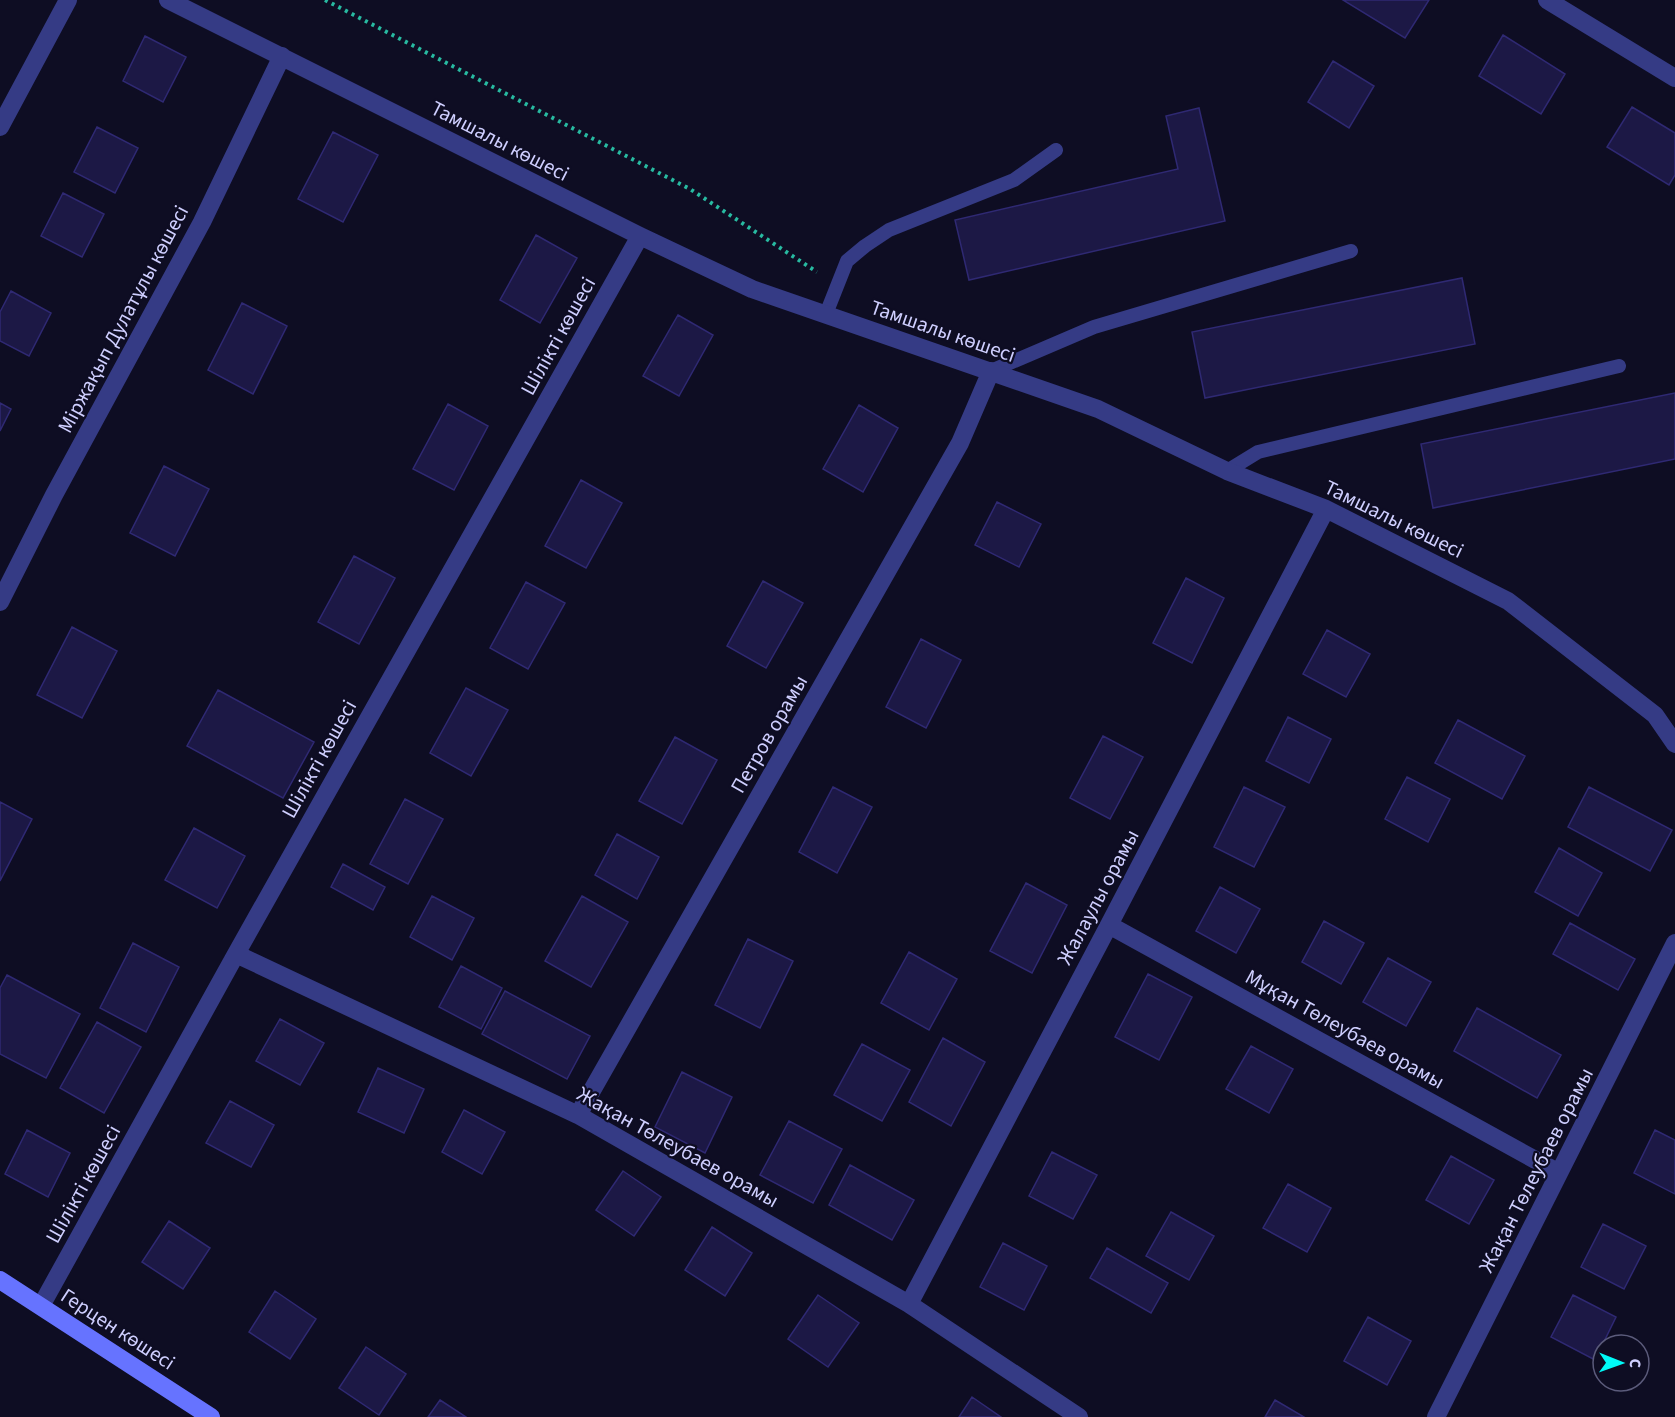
<svg xmlns="http://www.w3.org/2000/svg" width="1675" height="1417" viewBox="0 0 1675 1417" font-family="'Source Sans 3',sans-serif">
  <rect width="100%" height="100%" fill="#0e0d23"/>
  <!-- building -->
  <path fill="#1c1845" stroke="#2f2973" stroke-width="1.5" d="M1343,0H1429L1405,38Z
    M1503,35L1565,74L1541,114L1479,76Z
    M145,36L186,57L163,102L123,81Z
    M1333,61L1374,86L1349,128L1308,102Z
    M1632,107L1675,133V175L1669,185L1607,147Z
    M1199,108L1225,221L969,280L955,220L1178,169L1166,116Z
    M97,127L138,148L115,193L74,172Z
    M333,132L378,155L343,222L298,199Z
    M63,193L104,214L82,257L41,236Z
    M536,235L577,258L540,323L500,300Z
    M1462,278L1475,344L1205,398L1192,332Z
    M11,291L51,313L29,356L0,341V312Z
    M242,303L287,326L253,394L208,370Z
    M678,315L713,335L679,396L643,376Z
    M1675,393V459L1433,508L1421,444Z
    M0,403L11,409L0,431Z
    M448,404L488,426L454,490L413,469Z
    M859,405L898,428L863,492L823,469Z
    M164,466L209,489L175,556L130,533Z
    M581,480L622,503L586,568L545,546Z
    M997,502L1041,524L1019,567L975,545Z
    M354,556L395,578L359,644L318,622Z
    M1186,578L1224,598L1192,663L1153,643Z
    M763,581L803,603L766,668L727,646Z
    M526,582L565,603L528,669L490,648Z
    M72,627L117,651L82,718L37,695Z
    M1327,630L1370,654L1346,697L1303,674Z
    M921,639L961,660L926,728L886,707Z
    M466,688L508,710L471,776L430,753Z
    M218,690L314,742L283,798L187,746Z
    M1288,717L1331,739L1309,783L1266,761Z
    M1458,720L1525,756L1502,799L1435,763Z
    M1103,736L1143,757L1110,819L1070,798Z
    M675,737L717,760L682,824L639,801Z
    M1407,777L1450,799L1428,842L1385,819Z
    M833,787L872,807L837,873L799,852Z
    M1244,787L1285,807L1254,867L1214,847Z
    M1589,787L1672,830L1650,871L1568,827Z
    M405,799L443,819L408,884L370,864Z
    M0,802L32,819L0,881Z
    M194,828L245,856L217,908L165,880Z
    M617,834L659,857L637,899L595,875Z
    M1559,848L1602,873L1578,916L1535,892Z
    M343,864L385,887L373,910L331,887Z
    M1026,883L1067,905L1032,973L990,951Z
    M1220,887L1260,909L1236,953L1196,931Z
    M432,896L474,918L452,960L410,937Z
    M582,896L628,922L591,987L545,961Z
    M1324,921L1364,943L1341,984L1302,962Z
    M1570,923L1635,959L1618,990L1553,954Z
    M748,939L793,961L760,1028L715,1005Z
    M133,943L179,967L146,1032L100,1008Z
    M909,952L957,979L929,1030L881,1003Z
    M1388,958L1431,982L1406,1026L1363,1002Z
    M461,966L502,988L481,1029L439,1007Z
    M1148,974L1192,997L1159,1060L1115,1037Z
    M7,975L80,1014L46,1078L0,1054V988Z
    M505,991L590,1036L567,1079L482,1034Z
    M1477,1008L1561,1055L1537,1098L1454,1051Z
    M280,1019L324,1043L300,1085L256,1061Z
    M97,1022L141,1047L104,1113L60,1088Z
    M943,1038L985,1062L951,1126L909,1102Z
    M862,1044L910,1070L882,1121L834,1095Z
    M1251,1046L1293,1069L1269,1113L1226,1089Z
    M378,1068L424,1089L404,1133L358,1112Z
    M682,1072L732,1097L705,1153L655,1127Z
    M230,1101L274,1125L251,1167L206,1143Z
    M464,1110L505,1132L482,1174L442,1152Z
    M789,1121L842,1149L813,1203L760,1175Z
    M27,1130L70,1153L48,1197L5,1174Z
    M1655,1130L1675,1140V1194L1634,1173Z
    M1052,1152L1097,1175L1073,1219L1029,1196Z
    M1451,1156L1494,1180L1469,1224L1426,1200Z
    M850,1165L914,1200L892,1240L829,1205Z
    M623,1171L661,1197L634,1236L596,1210Z
    M1288,1184L1331,1208L1307,1252L1263,1228Z
    M1171,1212L1214,1236L1189,1280L1146,1256Z
    M169,1221L210,1248L183,1289L142,1262Z
    M1603,1224L1646,1246L1624,1289L1581,1267Z
    M712,1227L752,1253L725,1296L685,1270Z
    M1003,1243L1047,1266L1024,1310L980,1287Z
    M1107,1248L1168,1283L1151,1313L1090,1278Z
    M275,1291L316,1319L290,1359L249,1332Z
    M818,1295L859,1323L828,1367L788,1339Z
    M1573,1295L1616,1317L1595,1360L1551,1337Z
    M1368,1317L1411,1341L1387,1385L1344,1361Z
    M366,1347L406,1374L379,1415L339,1388Z
    M972,1397L1001,1417H959Z
    M440,1400L466,1417H428Z
    M1275,1400L1304,1417H1265Z"/>
  <g fill="none" stroke-linecap="round" stroke-linejoin="round">
    <!-- path -->
    <path stroke="#28baa1" stroke-width="4" stroke-dasharray="3 4.5" stroke-linecap="butt" d="M325,0L690,189L817,272"/>
    <!-- lane -->
    <path stroke="#353b85" stroke-width="14" d="M826,314L847,261L865,246L889,230L1014,180L1056,150
      M991,371L1094,327L1351,251
      M1227,471L1258,452L1619,366"/>
    <!-- street -->
    <path stroke="#353b85" stroke-width="18" d="M168,0L640,236L752,289L1098,409L1227,471L1326,509L1508,601L1655,715L1675,744
      M1547,0L1675,78
      M0,127L68,0
      M0,602L54,495L202,222L282,56
      M1109,925L1559,1173
      M236,954L578,1115L909,1304L1079,1417
      M578,1115L960,443L991,371
      M909,1304L1109,925L1326,509
      M41,1306L236,954L640,236
      M1436,1417L1675,943"/>
    <!-- secondary -->
    <path stroke="#6673ff" stroke-width="18" d="M0,1280L211,1417"/>
  </g>
  <g text-anchor="middle" dominant-baseline="central" stroke-width="4.5" stroke-linejoin="round" paint-order="stroke">
    <!-- street labels -->
    <g font-size="21" fill="#cfcfff" stroke="#0e0d23">
      <text transform="translate(500 141) rotate(27)">Тамшалы көшесі</text>
      <text transform="translate(123 319) rotate(-62)">Міржақып Дулатұлы көшесі</text>
      <text transform="translate(943 331) rotate(19)">Тамшалы көшесі</text>
      <text transform="translate(558 336) rotate(-61)">Шілікті көшесі</text>
      <text transform="translate(1394 519) rotate(26)">Тамшалы көшесі</text>
      <text transform="translate(769 734) rotate(-60)">Петров орамы</text>
      <text transform="translate(319 759) rotate(-61)">Шілікті көшесі</text>
      <text transform="translate(1098 897) rotate(-62)">Жалаулы орамы</text>
      <text transform="translate(1345 1029) rotate(29)">Мұқан Төлеубаев орамы</text>
      <text transform="translate(678 1147) rotate(29)">Жақан Төлеубаев орамы</text>
      <text transform="translate(1536 1170) rotate(-63)">Жақан Төлеубаев орамы</text>
      <text transform="translate(83 1184) rotate(-61)">Шілікті көшесі</text>
      <text transform="translate(118 1329) rotate(33)">Герцен көшесі</text>
    </g>
  </g>
  <!-- north arrow -->
  <g transform="translate(1621 1363) rotate(91)"><circle r="28" fill="#0e0d23" stroke="#5b5b7b" stroke-width="1.5"/>
  <path d="M0-4.5L10 22L0 15L-10 22Z" fill="#00faf8"/>
  <text y="-9" font-size="16" font-weight="bold" text-anchor="middle" fill="#cfcfff">С</text>
  </g>
</svg>
